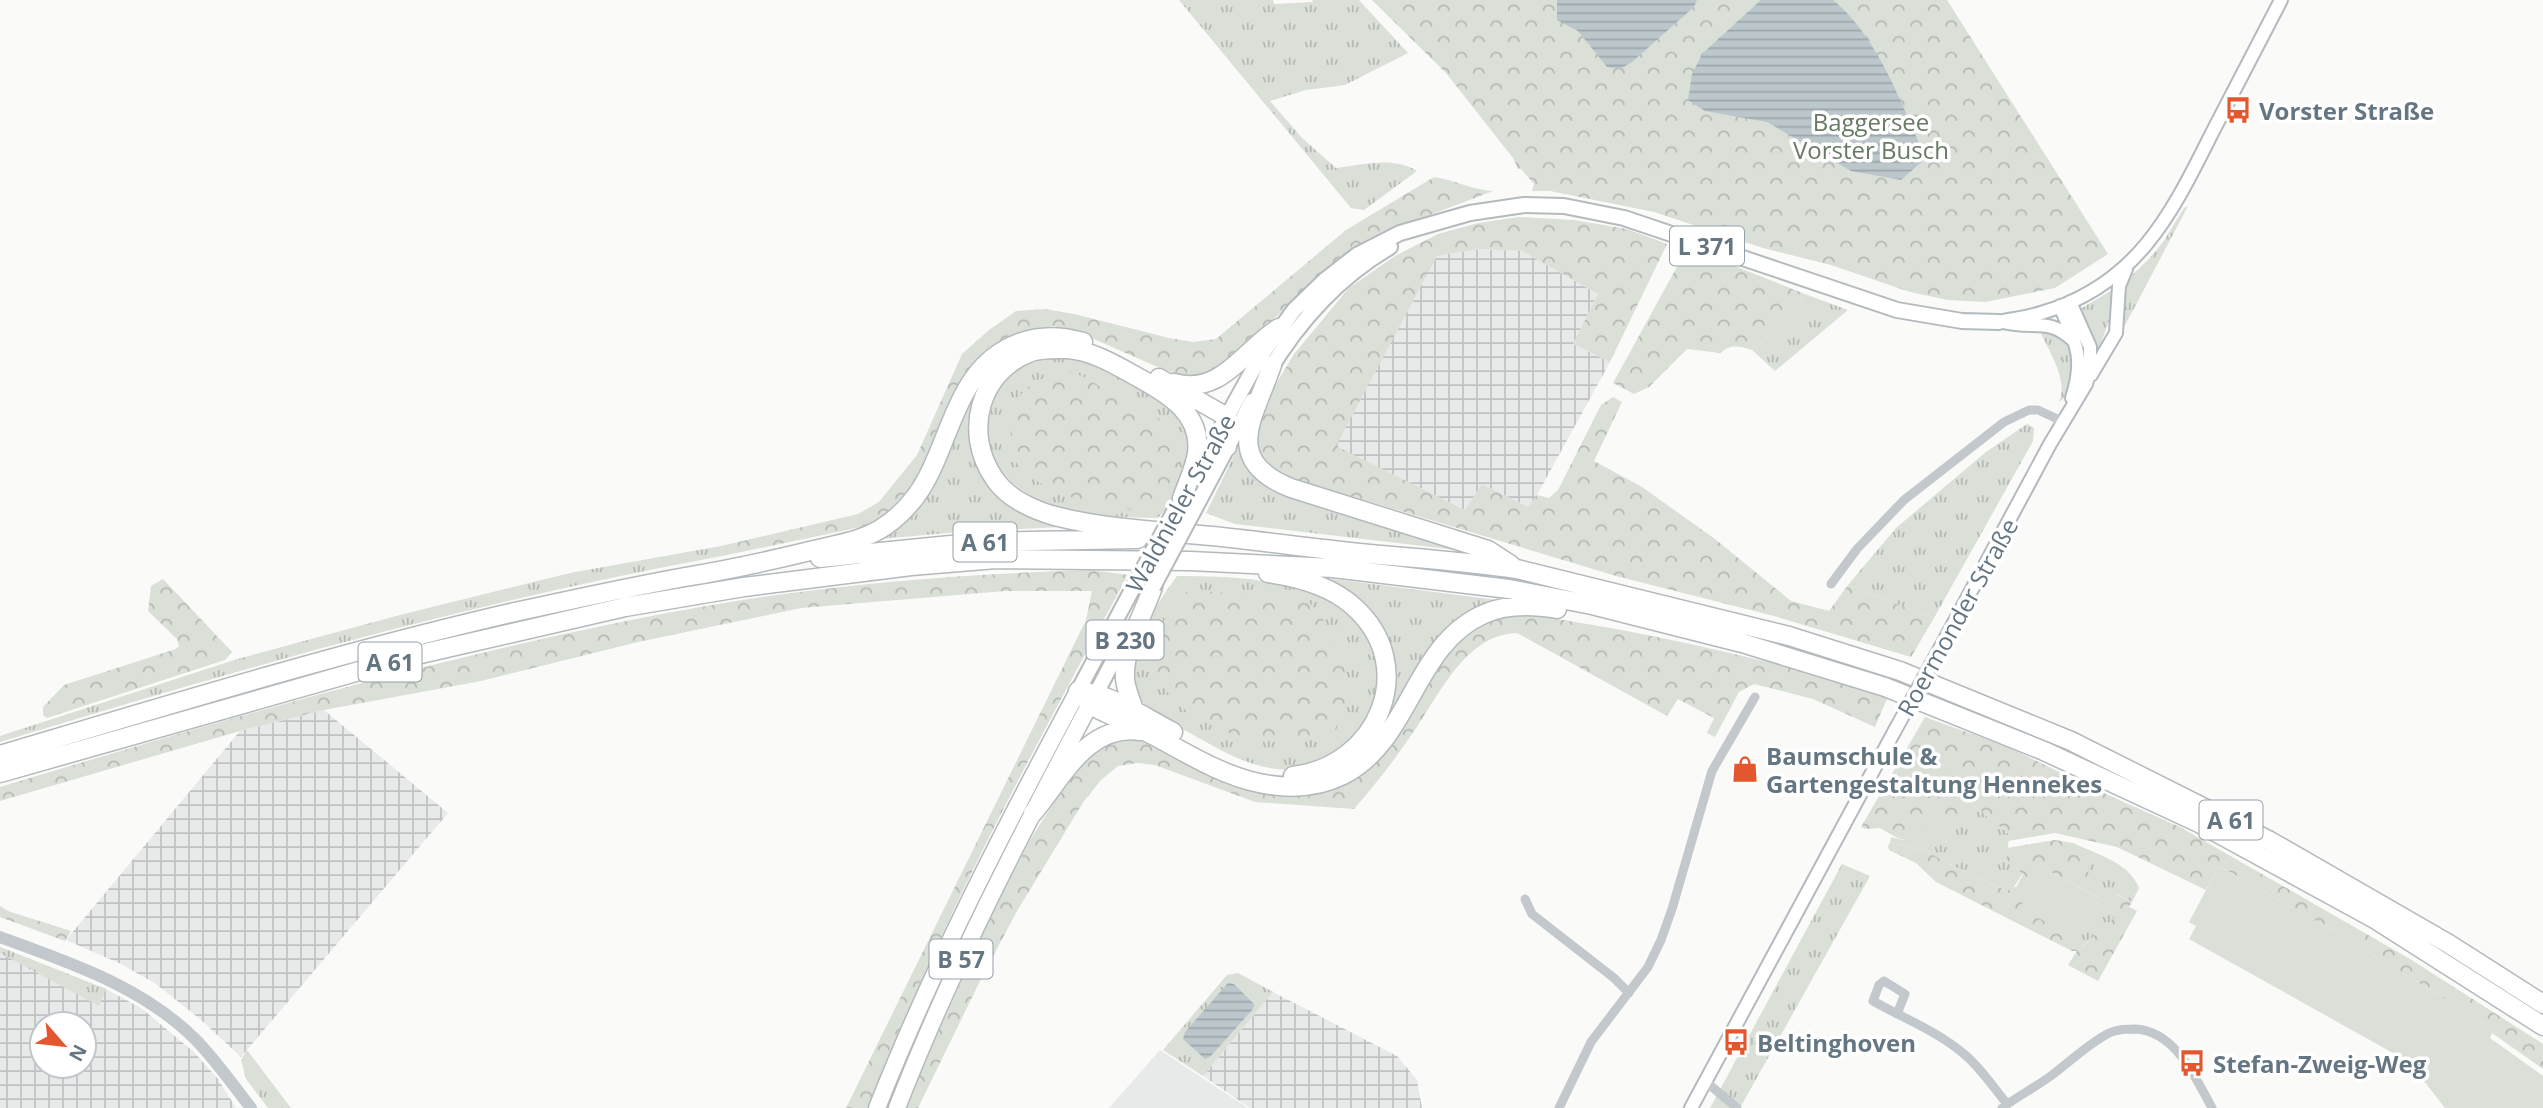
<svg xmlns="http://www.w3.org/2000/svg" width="2543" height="1108" viewBox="0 0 2543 1108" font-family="'Open Sans',sans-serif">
  <defs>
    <pattern id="industrial-grid" width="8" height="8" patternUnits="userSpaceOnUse" patternTransform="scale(1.75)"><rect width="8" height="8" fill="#e8e9e9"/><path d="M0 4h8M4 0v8" fill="none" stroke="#c0c1c2"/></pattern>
    <pattern id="grass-tufts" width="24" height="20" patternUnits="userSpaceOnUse" patternTransform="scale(1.75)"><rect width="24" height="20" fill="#dadfd7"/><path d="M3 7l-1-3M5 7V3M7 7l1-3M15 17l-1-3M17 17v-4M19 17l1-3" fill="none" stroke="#b4b9b4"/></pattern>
    <pattern id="forest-crowns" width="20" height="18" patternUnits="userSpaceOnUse" patternTransform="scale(1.75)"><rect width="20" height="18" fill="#dadfd7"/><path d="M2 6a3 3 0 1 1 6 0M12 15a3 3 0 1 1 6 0" fill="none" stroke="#b4b9b4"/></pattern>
    <pattern id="water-rules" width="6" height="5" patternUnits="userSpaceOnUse" patternTransform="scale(1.75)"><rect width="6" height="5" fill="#bbc7cb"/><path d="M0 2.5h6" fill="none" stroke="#9ca6aa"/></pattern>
  </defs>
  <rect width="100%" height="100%" fill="#fafaf8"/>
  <!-- built -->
  <path fill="#e8e9e9" d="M1160,1050L1248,1108H1109Z"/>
  <!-- industrial -->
  <path fill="url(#industrial-grid)" fill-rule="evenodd" d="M1480,249L1522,251L1598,294L1573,344L1610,362L1537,495L1528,507L1482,484L1465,510L1335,446L1437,256Z
    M324,710L448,813L241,1057L200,1019L156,984L121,964L66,940L240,731Z
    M0,947L106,989L141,1008L194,1052L218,1079L236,1108H0ZM42,1024H84V1066H42Z
    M1273,992L1397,1056L1417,1080L1422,1108H1250L1203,1076Z"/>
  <!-- grass -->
  <path fill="url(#grass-tufts)" d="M1179,0H1273L1274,4L1312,2L1313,0H1359L1408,53L1345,85L1306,90L1270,101L1302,138L1336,168C1363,165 1393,156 1417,171L1364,210L1351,208Z
    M2188,206L2112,350L2128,279L2149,259L2163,242L2184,208Z
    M2114,289V322L2109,321L2100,346L2104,348L2099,352L2080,309Z
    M1805,294L1848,310L1775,371L1752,350L1795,316Z
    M2039,329C2077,330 2084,387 2059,402C2069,380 2048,350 2039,329Z
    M1059,357C1071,359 1085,359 1097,363C1108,367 1120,375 1130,381C1146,389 1164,398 1176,411C1205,443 1183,491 1158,518C1119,517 1066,517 1031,496C993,473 979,444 993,402C997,390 1002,379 1014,372C1028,362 1042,359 1059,357Z
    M990,365L986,381L985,475L1080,526L958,532L870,540L877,535Z
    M2027,424L2034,428L2033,441L1934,618L1848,585L1896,528L1986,452Z
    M1241,441L1257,474L1482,553L1235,524L1206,513Z
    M721,546L722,556C477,601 238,669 0,742V736L234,660L400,615L570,573Z
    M1177,576C1235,576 1329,578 1364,632C1368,638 1375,647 1377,655C1378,659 1377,666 1378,671C1379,711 1360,743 1324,759C1316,762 1307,768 1299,769C1259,774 1222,751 1190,733C1173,724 1152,716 1141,700C1114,662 1155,607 1177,576Z
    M1309,576L1513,602L1476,613L1381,736L1335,768L1387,706L1381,630Z
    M1964,797L2009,834L2007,861L2023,873L2012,890L2007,891L1949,864L1925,850L1890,843L1891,837L1903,840L1929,818Z
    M2073,843C2096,854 2129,862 2139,888L2132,902L2116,894L2110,904L2077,886L2085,884Z
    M1842,864L1870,876L1740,1108H1710Z
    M2094,902L2118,915L2077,951L2075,938Z
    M0,947L106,989L99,1006L0,953Z
    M1238,973L1273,992L1203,1076L1163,1050L1227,975Z
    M247,1050L291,1108H268L246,1079L241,1060Z"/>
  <!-- forest -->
  <path fill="url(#forest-crowns)" d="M1372,0H1947L2108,254L2055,288L1985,302L1948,300L1910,292L1831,265L1763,248L1654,212L1550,191H1532L1534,184L1521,169H1518L1513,158L1446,73Z
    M1434,177C1455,180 1472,190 1493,191L1388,231L1336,260L1223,367L1207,376L1185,377L1153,365L1080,333L1053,326L1019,333L994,344L963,379L917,480C904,502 885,518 861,527L722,556L721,546L858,514L879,502L917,455L962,354L989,330L1016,311L1045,309L1074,314L1169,338L1193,342L1216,339L1346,230Z
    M1519,217L1574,220L1627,229L1667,244L1610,362L1573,344L1598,294L1522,251L1480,249L1437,256L1336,446L1465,510L1482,484L1528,507L1537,495L1549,498L1558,490L1601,405L1613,397L1622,402L1594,461L1642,487L1715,539L1791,601L1829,611L1848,585L1934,618L1911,657L1774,616L1616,576L1285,476L1263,462L1253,439L1264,404L1294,354L1349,288L1395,256L1438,234L1478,223Z
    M1692,249L1805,294L1795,316L1752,350C1739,346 1731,344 1720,353L1687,349L1649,387L1634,394L1613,383L1684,254Z
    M1069,372C1087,375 1101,389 1117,397C1132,405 1150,411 1164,422C1193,448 1176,484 1156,508C1120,516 1034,494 1014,459C1011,454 1012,445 1011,438C1007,397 1029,377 1069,372Z
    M1091,570L1128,575C1034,749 938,922 870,1108H846L1086,620L1092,591H1005L801,608L638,642L481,681L324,710L240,731L0,801V787C232,717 467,648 706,606C833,584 963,574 1091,570Z
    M163,579L232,652L225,660L47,718L43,715V707L64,685L176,649L179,646L177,639L148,611L151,586Z
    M1189,591L1303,596L1322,617L1337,648L1346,674V703L1335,730L1320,740L1249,742L1191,716L1157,681L1153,664L1161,625L1180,595Z
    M1530,615C1651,632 1771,661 1889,694L1875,727L1813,699L1754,684L1739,692L1715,737L1707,733L1714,718L1678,699L1667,716L1517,633C1464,634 1437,700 1410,737C1393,762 1374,786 1354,809L1255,802L1155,765L1137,763L1118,766L1101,780L1084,801L1017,911L980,981L918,1108H904L984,930L1030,840L1079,763L1101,745L1117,737L1133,738L1169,751L1314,792L1355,778L1374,766L1390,747L1441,662L1456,644L1489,621L1510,616Z
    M1925,717L2008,747L2090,787L2180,827L2410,959L2543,1044V1069L2492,1033L2494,1029L2339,934L2219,866L2206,890L2117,847L2055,833L2008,841L2009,834L1964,797L1956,824L1929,818L1927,836C1899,841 1904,842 1880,828L1866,829L1861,827Z
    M2055,840L2073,843L2089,862L2088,879L2085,884L2077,886L2042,867L2075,938L2081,941V948L2117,915L2094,902L2097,897L2110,903L2115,894L2132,902L2129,907L2137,911L2098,981L2068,965L2077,951H2072L1936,882L1916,863L1889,850L1888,846L1890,843L1925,850L1949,864L2007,891L2017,886L2023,874L2007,861V848Z
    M0,906L8,911L71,931L65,941L0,917Z"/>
  <!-- garden -->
  <path fill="#dadfd7" d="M2219,866L2339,934L2494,1029L2490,1038L2543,1076V1108H2445L2409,1062L2189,939L2196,926L2189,922Z
    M2042,867L2097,897L2075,938L2020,908Z"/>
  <!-- water -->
  <path fill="url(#water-rules)" d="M1557,0H1697L1694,7L1632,62L1620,69L1607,67L1578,31L1557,20Z
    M1761,0H1833C1880,39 1901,105 1926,158L1901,180L1851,171L1767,122L1705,111L1688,100L1692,74L1703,53Z
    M1228,983L1234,984L1254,1004L1253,1009L1210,1057L1205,1059L1183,1039L1185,1032Z"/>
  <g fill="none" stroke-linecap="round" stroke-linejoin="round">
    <defs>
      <path id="secondary" d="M2060,306C2076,344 2085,357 2072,398
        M1999,322C2013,319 2028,317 2041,313C2137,285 2171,215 2212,133C2235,89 2258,44 2281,0
        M2003,322C2034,330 2048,316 2074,341
        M2091,375L2116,333L2119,286L2126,269
        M1949,632L2050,444L2086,384L2090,371V347L2070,302
        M1691,1108L1894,732"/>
      <path id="primary" d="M1267,374C1298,322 1337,278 1390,247
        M1196,473L1260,357L1294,310L1325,280L1357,255L1400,233L1470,213L1524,205L1564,206L1624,218L1897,310L1962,321L1999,322
        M1192,514L1252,401
        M1078,691L1134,586
        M1091,703L1129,631"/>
      <path id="trunk" d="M877,1108C934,964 1005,827 1078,691
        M897,1108C951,969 1020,836 1090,704"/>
      <path id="motorway" d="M1272,365C1255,416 1220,460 1291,488L1488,550L1511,565
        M1159,378L1227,417V447
        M1174,383C1222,396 1244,349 1279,328
        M1182,498C1187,484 1195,468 1197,453C1202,415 1170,395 1141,379C1119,367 1094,351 1068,349C1057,349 1042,348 1031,352C979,371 963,433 994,478C1007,498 1033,510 1055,516C1106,529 1160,531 1212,536C1261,541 1310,548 1359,553C1412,558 1465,561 1517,569L1789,636L1900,671L2071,741L2270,841L2449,944L2543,1004
        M820,558L981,542L1138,539
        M1268,573C1297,577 1331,586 1353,606C1421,666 1378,766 1293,776
        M1078,691L1090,704L1100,710C1121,720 1142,729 1162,740C1193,757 1225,776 1259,783C1287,789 1317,788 1343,775C1411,741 1413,645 1484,614C1506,604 1534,605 1557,609
        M1078,691C1113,694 1142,716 1173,732
        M1135,712C1131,701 1126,690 1125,679C1123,649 1143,615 1153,587
        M0,755C168,705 335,654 506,614C565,601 625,588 685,577C727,570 769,561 810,551C826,547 842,544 858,539C881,532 901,516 916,496C951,448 952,374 1012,346C1035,335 1059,335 1083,342
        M0,773L412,656L625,607L744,587L911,566L996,559L1190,561L1333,568L1509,589L1592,605L1742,643L1885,687L2044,751L2199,823L2373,918L2543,1026
        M1033,813C1061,780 1087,723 1140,731"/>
    </defs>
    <!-- secondary casing -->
    <use href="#secondary" stroke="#b3babf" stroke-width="16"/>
    <!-- primary casing -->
    <use href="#primary" stroke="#b5babe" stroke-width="18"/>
    <!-- trunk casing -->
    <use href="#trunk" stroke="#b4b9bd" stroke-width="19"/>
    <!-- motorway casing -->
    <use href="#motorway" stroke="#b4b9bd" stroke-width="21"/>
    <!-- minor -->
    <path stroke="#c3c8cc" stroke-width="9" d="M1831,584L1857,549L1904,500L2004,422L2029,410H2038L2064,422
      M1525,899L1532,914L1614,978L1629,993
      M1897,1014L1905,994L1884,981L1879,985L1873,1001C1903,1018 1937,1031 1964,1054C1981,1068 1993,1087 2007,1104
      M1705,1081L1737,1108
      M1559,1108L1591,1042L1648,967L1661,940L1672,909L1712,771L1755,697
      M2002,1108C2018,1096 2036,1087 2052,1075C2071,1061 2088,1044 2109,1033C2118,1029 2126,1029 2136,1029C2176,1032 2195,1077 2212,1108"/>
    <!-- tertiary -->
    <path stroke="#c3c8cc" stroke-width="12" d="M0,937C70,963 143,986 197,1041C217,1062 233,1085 251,1108"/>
    <!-- secondary -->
    <use href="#secondary" stroke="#fff" stroke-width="12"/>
    <!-- primary -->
    <use href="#primary" stroke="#fff" stroke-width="14"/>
    <!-- trunk -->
    <use href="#trunk" stroke="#fff" stroke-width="16"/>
    <!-- motorway -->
    <use href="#motorway" stroke="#fff" stroke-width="18"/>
    <defs>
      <path id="secondary-bridge" d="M1894,732L1949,632"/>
      <path id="primary-bridge" d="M1134,586L1176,508
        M1153,587L1192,514"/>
    </defs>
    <!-- secondary-bridge casing -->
    <use href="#secondary-bridge" stroke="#b3babf" stroke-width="16" stroke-linecap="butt"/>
    <!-- primary-bridge casing -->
    <use href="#primary-bridge" stroke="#b5babe" stroke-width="18" stroke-linecap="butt"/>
    <!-- secondary-bridge -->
    <use href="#secondary-bridge" stroke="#fff" stroke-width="12"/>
    <!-- primary-bridge -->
    <use href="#primary-bridge" stroke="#fff" stroke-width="14"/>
  </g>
  <!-- icons -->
  <defs>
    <symbol id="bus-bare" viewBox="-9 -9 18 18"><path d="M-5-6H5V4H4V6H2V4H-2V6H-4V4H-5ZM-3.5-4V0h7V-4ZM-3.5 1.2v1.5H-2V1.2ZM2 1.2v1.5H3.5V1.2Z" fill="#e4572e" stroke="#fff" stroke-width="2.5" paint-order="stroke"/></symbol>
    <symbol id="shop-bare" viewBox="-9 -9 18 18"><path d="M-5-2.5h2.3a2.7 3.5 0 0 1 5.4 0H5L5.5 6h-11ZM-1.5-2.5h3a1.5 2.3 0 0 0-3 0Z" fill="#e4572e" stroke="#fff" stroke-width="2.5" paint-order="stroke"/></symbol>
  </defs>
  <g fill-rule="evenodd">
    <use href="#bus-bare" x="2219" y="91" width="38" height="38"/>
    <use href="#shop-bare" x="1726" y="750" width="38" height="38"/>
    <use href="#bus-bare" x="1717" y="1023" width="38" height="38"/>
    <use href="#bus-bare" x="2173" y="1044" width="38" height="38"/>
  </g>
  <g text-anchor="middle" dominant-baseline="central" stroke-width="7" stroke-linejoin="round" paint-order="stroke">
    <!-- shield labels -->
    <g fill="#fff" stroke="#939fa8" stroke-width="2">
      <rect x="1670" y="226.5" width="74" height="39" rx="5"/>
      <rect x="953.5" y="522.5" width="63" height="39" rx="5"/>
      <rect x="1086.5" y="620.5" width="77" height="39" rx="5"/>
      <rect x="358.5" y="642.5" width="63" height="39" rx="5"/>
      <rect x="2199.5" y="800.5" width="63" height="39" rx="5"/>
      <rect x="929.5" y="939.5" width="63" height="39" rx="5"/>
    </g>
    <g font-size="23" font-weight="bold" fill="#657683">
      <text x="1707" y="246">L 371</text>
      <text x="985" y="542">A 61</text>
      <text x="1125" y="640">B 230</text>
      <text x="390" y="662">A 61</text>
      <text x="2231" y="820">A 61</text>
      <text x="961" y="959">B 57</text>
    </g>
    <!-- poi labels -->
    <g font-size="24" font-weight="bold" fill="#657683" stroke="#fff" text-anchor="start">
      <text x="2259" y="110">Vorster Straße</text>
      <text x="1766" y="755">Baumschule &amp;<tspan x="1766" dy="28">Gartengestaltung Hennekes</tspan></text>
      <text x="1757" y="1042">Beltinghoven</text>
      <text x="2213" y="1063">Stefan-Zweig-Weg</text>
    </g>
    <!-- park labels -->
    <g font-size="24" fill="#687a64" stroke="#fff">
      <text x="1871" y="121">Baggersee<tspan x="1871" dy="28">Vorster Busch</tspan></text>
    </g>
    <!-- street labels -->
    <g font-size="24" fill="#657683" stroke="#fff">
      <text transform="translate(1180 503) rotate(-61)">Waldnieler Straße</text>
      <text transform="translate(1957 617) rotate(-61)">Roermonder Straße</text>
    </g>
  </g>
  <!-- north arrow -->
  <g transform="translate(63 1045) rotate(118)"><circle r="33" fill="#ffffff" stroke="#c1c8cd" stroke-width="2"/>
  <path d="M0-5L12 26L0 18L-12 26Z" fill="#e4572e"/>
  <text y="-10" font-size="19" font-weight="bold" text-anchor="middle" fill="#657683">N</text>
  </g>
</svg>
